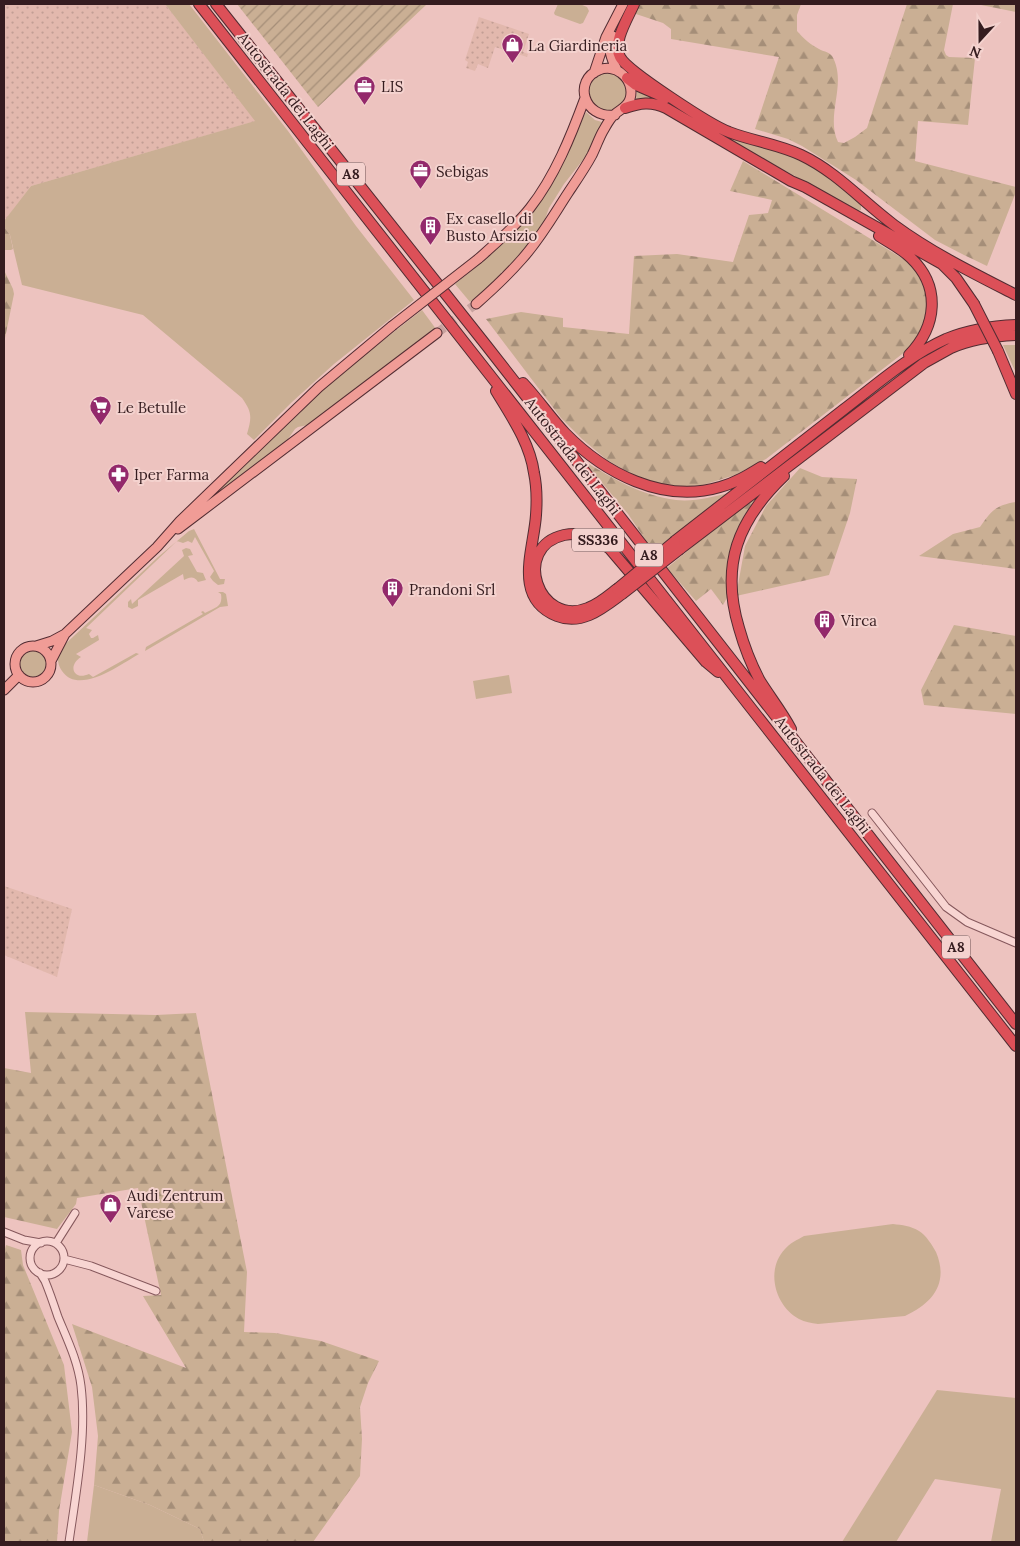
<svg xmlns="http://www.w3.org/2000/svg" width="1020" height="1546" viewBox="0 0 1020 1546" font-family="Lora,serif">
  <defs>
    <pattern id="farmland-dots" width="8" height="8" patternUnits="userSpaceOnUse" patternTransform="scale(1.25)"><rect width="8" height="8" fill="#e2b8ad"/><path d="M2 2h.1M6 6h.1" fill="none" stroke="#c29e94" stroke-width="1.8" stroke-linecap="round"/></pattern>
    <pattern id="forest-firs" width="22" height="20" patternUnits="userSpaceOnUse" patternTransform="scale(1.25)"><rect width="22" height="20" fill="#caaf94"/><path d="M5 1l3.5 6h-7zM16 11l3.5 6h-7z" fill="#a58e78"/></pattern>
    <pattern id="garden-furrows" width="10" height="10" patternUnits="userSpaceOnUse" patternTransform="scale(1.25)"><rect width="10" height="10" fill="#caaf94"/><path d="M-1 1l2-2M0 10L10 0M9 11l2-2" fill="none" stroke="#a58e78"/></pattern>
  </defs>
  <rect width="100%" height="100%" fill="#edc3bf"/>
  <!-- farmland -->
  <path fill="url(#farmland-dots)" d="M4,4H165L256,121L31,186L6,219L4,217Z
    M479,17L529,34L523,52L528,54L527,57L495,47L488,68L478,64L475,71L466,68L468,62L465,60Z
    M4,886L72,909L57,977L4,955Z"/>
  <!-- grass -->
  <path fill="#caaf94" d="M165,4H189L288,131L356,226L414,300L334,364L292,402L254,440L247,434C252,417 252,412 242,398L143,315L22,285L10,235L4,227V221L31,186L255,121Z
    M558,4H580L587,7L589,11L583,23L580,24L555,15L554,13Z
    M589 92a19 19 0 1 1 38 0a19 19 0 1 1-38 0Z
    M637,90L675,105L768,148L798,158L825,173L861,203V210L856,212L809,184L662,102L652,99L636,100Z
    M586,112L595,120L602,122L586,156L564,184L549,208L544,222L538,231L537,234H533L534,237L505,271L501,272L502,275L470,302L455,284C496,251 530,222 557,175C568,155 576,133 586,112Z
    M422,310L436,329L313,424L298,427L295,429L283,446L211,500H208L326,385Z
    M1003,345H1016V373Z
    M194,529L220,579H225L224,584L218,585L213,581L210,577L214,571L195,537L192,543L188,541L183,543L177,541L86,628L92,630L89,634L91,638H93L98,635L99,640L76,654L81,657C67,666 74,681 89,674L93,677L136,653L139,654C121,664 79,696 62,671C57,664 57,657 60,649L158,557L189,531Z
    M186,548L190,549L193,555L188,556L197,572L203,573L206,580L198,582C194,576 190,577 184,580L183,574L138,600V606L132,609L128,607V602L131,599L132,604L184,556L182,550Z
    M218,592H223L226,594L228,606L220,607L145,651L146,647L203,614L201,612L203,611L205,613C216,607 223,607 221,594Z
    M20 664a13 13 0 1 1 26 0a13 13 0 1 1-26 0Z
    M509,675L512,693L476,699L473,681Z
    M893,1224C902,1225 911,1226 919,1231C926,1235 932,1245 936,1252C949,1283 933,1303 905,1316L818,1324C811,1323 805,1322 799,1319C775,1306 765,1270 785,1249C790,1243 797,1240 804,1236Z
    M937,1390L1016,1398V1542H991L1001,1489L935,1479L896,1542H842Z
    M94,1485L150,1505L200,1529L204,1542H87Z"/>
  <!-- forest -->
  <path fill="url(#forest-firs)" d="M638,4H801L797,15V31C803,38 811,45 819,49C824,52 828,51 832,56C848,83 825,115 838,142L844,143L855,137L867,128L907,4H953L944,50L946,55L949,57L975,58L968,125L918,121L915,161L1016,187V192L987,266L964,255L935,240L856,180L802,146L788,139L755,129L779,57L671,39V29L663,23L633,13Z
    M976,4H1016V12Z
    M743,161L910,263L922,279L926,290L929,314L919,341L766,459L735,475L703,485L679,487L658,484L637,477L607,460L582,439L561,418L486,319L521,312L563,318V327L629,334L634,256L677,254L733,262L749,215L768,213L772,200L730,191Z
    M4,227L10,235L13,249L11,250H4Z
    M4,270L13,289L14,294L4,343Z
    M584,461C612,478 642,496 676,500C694,502 712,497 729,493L653,551L628,514Z
    M800,468L822,477L857,479L850,513L829,575L736,596L745,546L766,506Z
    M761,490L743,517L732,552L728,596L723,605L711,589L696,601L667,568Z
    M1016,502V569L919,556L953,534L980,527C991,511 996,505 1016,502Z
    M954,625L1016,636V714L924,705L921,690Z
    M25,1012L156,1015L196,1013L247,1272L244,1332L275,1333L321,1341L379,1361L368,1383L360,1407L362,1439L360,1476L313,1542H204L200,1529L150,1505L94,1485L98,1436L92,1387L72,1324L186,1368L143,1296L161,1295L138,1188L77,1198L76,1204L57,1229L4,1217V1068L31,1073Z
    M6,1245L21,1250L23,1265L64,1365L72,1432L59,1511L57,1542H4V1253Z"/>
  <!-- garden -->
  <path fill="url(#garden-furrows)" d="M237,4H426V5L318,107Z"/>
  <g fill="none" stroke-linecap="round" stroke-linejoin="round">
    <!-- major-tunnel -->
    <path stroke="#c8a29f" stroke-width="9" stroke-dasharray="9 4.5" stroke-linecap="butt" d="M437,333L476,304"/>
    <defs>
      <path id="minor" d="M872,813L946,907L967,922L1016,943
        M4,1232L24,1240L41,1243
        M30 1258a17 17 0 1 1 34 0a17 17 0 1 1-34 0Z
        M56,1243L75,1213
        M64,1259L91,1266L156,1291
        M40,1273L45,1281C50,1293 54,1305 58,1317C67,1339 78,1361 81,1386C87,1434 76,1493 69,1542"/>
      <path id="major" d="M613,36C607,49 611,58 617,70
        M594,73L606,37L623,4
        M478,259C496,243 515,227 530,208C555,176 571,136 585,98
        M476,304C492,290 508,275 522,259C540,239 553,216 568,193C576,181 585,168 592,155C596,147 599,138 603,131C606,126 610,118 614,115C620,109 627,108 630,99C633,89 629,79 621,73C615,68 606,67 599,70C573,80 583,119 615,115
        M178,529L437,333
        M15 664a18 18 0 1 1 36 0a18 18 0 1 1-36 0Z
        M36,646L52,641L65,634L157,547L180,521L319,387L392,326
        M51,661L65,634
        M4,690L19,675"/>
      <path id="highway" d="M199,4L1016,1046
        M216,4L486,345L1016,1024
        M634,4C628,18 612,43 620,57C627,71 712,126 729,132C752,141 778,144 801,155C837,172 863,202 894,225C932,253 975,274 1016,295
        M627,78L636,85L666,98
        M625,108C640,103 651,101 666,108L791,181L805,187L942,264
        M879,236C890,243 902,249 911,258C941,287 937,326 909,355
        M939,261L956,278L974,304
        M998,351L1016,394
        M523,383C538,399 550,417 565,433C604,473 663,504 720,487C735,483 748,475 761,467
        M496,391C511,416 530,443 534,473C537,487 537,501 536,515C534,549 512,598 557,616C582,626 603,608 622,594
        M784,476C738,520 720,565 739,628C744,646 751,664 760,681C770,697 782,712 791,729
        M675,541C731,497 787,453 843,410C876,385 908,356 946,339C968,330 993,326 1016,325
        M680,549L924,363C933,358 942,353 951,348C971,339 995,336 1016,335
        M617,589C608,596 599,604 588,608C538,628 511,547 564,535C583,531 595,538 610,549L706,662L718,672"/>
    </defs>
    <!-- minor casing -->
    <use href="#minor" stroke="#85585c" stroke-width="9"/>
    <!-- major casing -->
    <use href="#major" stroke="#522c32" stroke-width="11"/>
    <!-- highway casing -->
    <use href="#highway" stroke="#522c32" stroke-width="12"/>
    <!-- minor -->
    <use href="#minor" stroke="#f8d5d2" stroke-width="7"/>
    <!-- major -->
    <use href="#major" stroke="#f09c96" stroke-width="9"/>
    <!-- highway -->
    <use href="#highway" stroke="#dc5058" stroke-width="10"/>
    <defs>
      <path id="major-bridge" d="M392,326L478,259"/>
      <path id="highway-bridge" d="M974,304L998,351
        M617,589L675,541
        M622,594L680,549"/>
    </defs>
    <!-- major-bridge casing -->
    <use href="#major-bridge" stroke="#522c32" stroke-width="11" stroke-linecap="butt"/>
    <!-- highway-bridge casing -->
    <use href="#highway-bridge" stroke="#522c32" stroke-width="12" stroke-linecap="butt"/>
    <!-- major-bridge -->
    <use href="#major-bridge" stroke="#f09c96" stroke-width="9"/>
    <!-- highway-bridge -->
    <use href="#highway-bridge" stroke="#dc5058" stroke-width="10"/>
  </g>
  <!-- icons -->
  <defs>
    <symbol id="shop-pin" viewBox="-11 -11 22 30"><path d="M0 17L-7.5 6A9.5 9.5 0 1 1 7.5 6Z" fill="#93296b" stroke="#f4d2ce"/><path d="M-5-2.5h2.3a2.7 3.5 0 0 1 5.4 0H5L5.5 6h-11ZM-1.5-2.5h3a1.5 2.3 0 0 0-3 0Z" fill="#fff"/></symbol>
    <symbol id="office-pin" viewBox="-11 -11 22 30"><path d="M0 17L-7.5 6A9.5 9.5 0 1 1 7.5 6Z" fill="#93296b" stroke="#f4d2ce"/><path d="M-6-3h4V-5.5h4V-3h4V5H-6ZM-1-4.5V-3h2v-1.5ZM-6 0V1H6V0Z" fill="#fff"/></symbol>
    <symbol id="building-pin" viewBox="-11 -11 22 30"><path d="M0 17L-7.5 6A9.5 9.5 0 1 1 7.5 6Z" fill="#93296b" stroke="#f4d2ce"/><path d="M-4-6H4V6H1V3H-1V6H-4ZM-2.5-4.3h1.7v1.8h-1.7ZM.8-4.3h1.7v1.8H.8ZM-2.5-1h1.7V.8h-1.7ZM.8-1h1.7V.8H.8Z" fill="#fff"/></symbol>
    <symbol id="supermarket-pin" viewBox="-11 -11 22 30"><path d="M0 17L-7.5 6A9.5 9.5 0 1 1 7.5 6Z" fill="#93296b" stroke="#f4d2ce"/><path d="M-6-5.5h2.5l.6 2H6L4.5 2H-2.5L-4.4-4H-6ZM-1.5 3.2a1.3 1.3 0 1 0 .1 0ZM3 3.2a1.3 1.3 0 1 0 .1 0Z" fill="#fff"/></symbol>
    <symbol id="pharmacy-pin" viewBox="-11 -11 22 30"><path d="M0 17L-7.5 6A9.5 9.5 0 1 1 7.5 6Z" fill="#93296b" stroke="#f4d2ce"/><path d="M-2-6h4v4h4v4h-4v4h-4v-4h-4v-4h4Z" fill="#fff"/></symbol>
  </defs>
  <g fill-rule="evenodd">
    <use href="#shop-pin" x="500" y="32" width="25" height="34"/>
    <use href="#office-pin" x="352" y="74" width="25" height="34"/>
    <use href="#office-pin" x="408" y="158" width="25" height="34"/>
    <use href="#building-pin" x="418" y="214" width="25" height="34"/>
    <use href="#supermarket-pin" x="88" y="394" width="25" height="34"/>
    <use href="#pharmacy-pin" x="106" y="462" width="25" height="34"/>
    <use href="#building-pin" x="380" y="576" width="25" height="34"/>
    <use href="#building-pin" x="812" y="608" width="25" height="34"/>
    <use href="#shop-pin" x="98" y="1192" width="25" height="34"/>
  </g>
  <g text-anchor="middle" dominant-baseline="central" stroke-width="4" stroke-linejoin="round" paint-order="stroke">
    <!-- shield labels -->
    <g fill="#f4d2ce" stroke="#6e5354" stroke-width="1">
      <rect x="337" y="162.5" width="28" height="23" rx="4"/>
      <rect x="572" y="528.5" width="52" height="23" rx="4"/>
      <rect x="635" y="543.5" width="28" height="23" rx="4"/>
      <rect x="942" y="935.5" width="28" height="23" rx="4"/>
    </g>
    <g font-size="14" font-weight="bold" fill="#351c1f">
      <text x="351" y="174">A8</text>
      <text x="598" y="540">SS336</text>
      <text x="649" y="555">A8</text>
      <text x="956" y="947">A8</text>
    </g>
    <!-- poi labels -->
    <g font-size="15" fill="#351c1f" stroke="#f4d2ce" text-anchor="start">
      <text x="528" y="45">La Giardineria</text>
      <text x="381" y="86">LIS</text>
      <text x="436" y="171">Sebigas</text>
      <text x="446" y="218">Ex casello di<tspan x="446" dy="17">Busto Arsizio</tspan></text>
      <text x="117" y="407">Le Betulle</text>
      <text x="134" y="474">Iper Farma</text>
      <text x="409" y="589">Prandoni Srl</text>
      <text x="841" y="620">Virca</text>
      <text x="127" y="1195">Audi Zentrum<tspan x="127" dy="17">Varese</tspan></text>
    </g>
    <!-- street labels -->
    <g font-size="15" fill="#351c1f" stroke="#f4d2ce">
      <text transform="translate(286 91) rotate(52)">Autostrada dei Laghi</text>
      <text transform="translate(573 456) rotate(52)">Autostrada dei Laghi</text>
      <text transform="translate(823 775) rotate(52)">Autostrada dei Laghi</text>
    </g>
  </g>
  <!-- border -->
  <rect width="1020" height="1546" fill="none" stroke="#351c1f" stroke-width="10"/>
  <!-- north arrow -->
  <g transform="translate(980 40) rotate(201)" stroke="#f4d2ce" stroke-width="4" paint-order="stroke">
  <path d="M0-4L9 19L0 12L-9 19Z" fill="#351c1f"/>
  <text y="-8" font-size="14" font-weight="bold" text-anchor="middle" fill="#351c1f">N</text>
  </g>
</svg>
